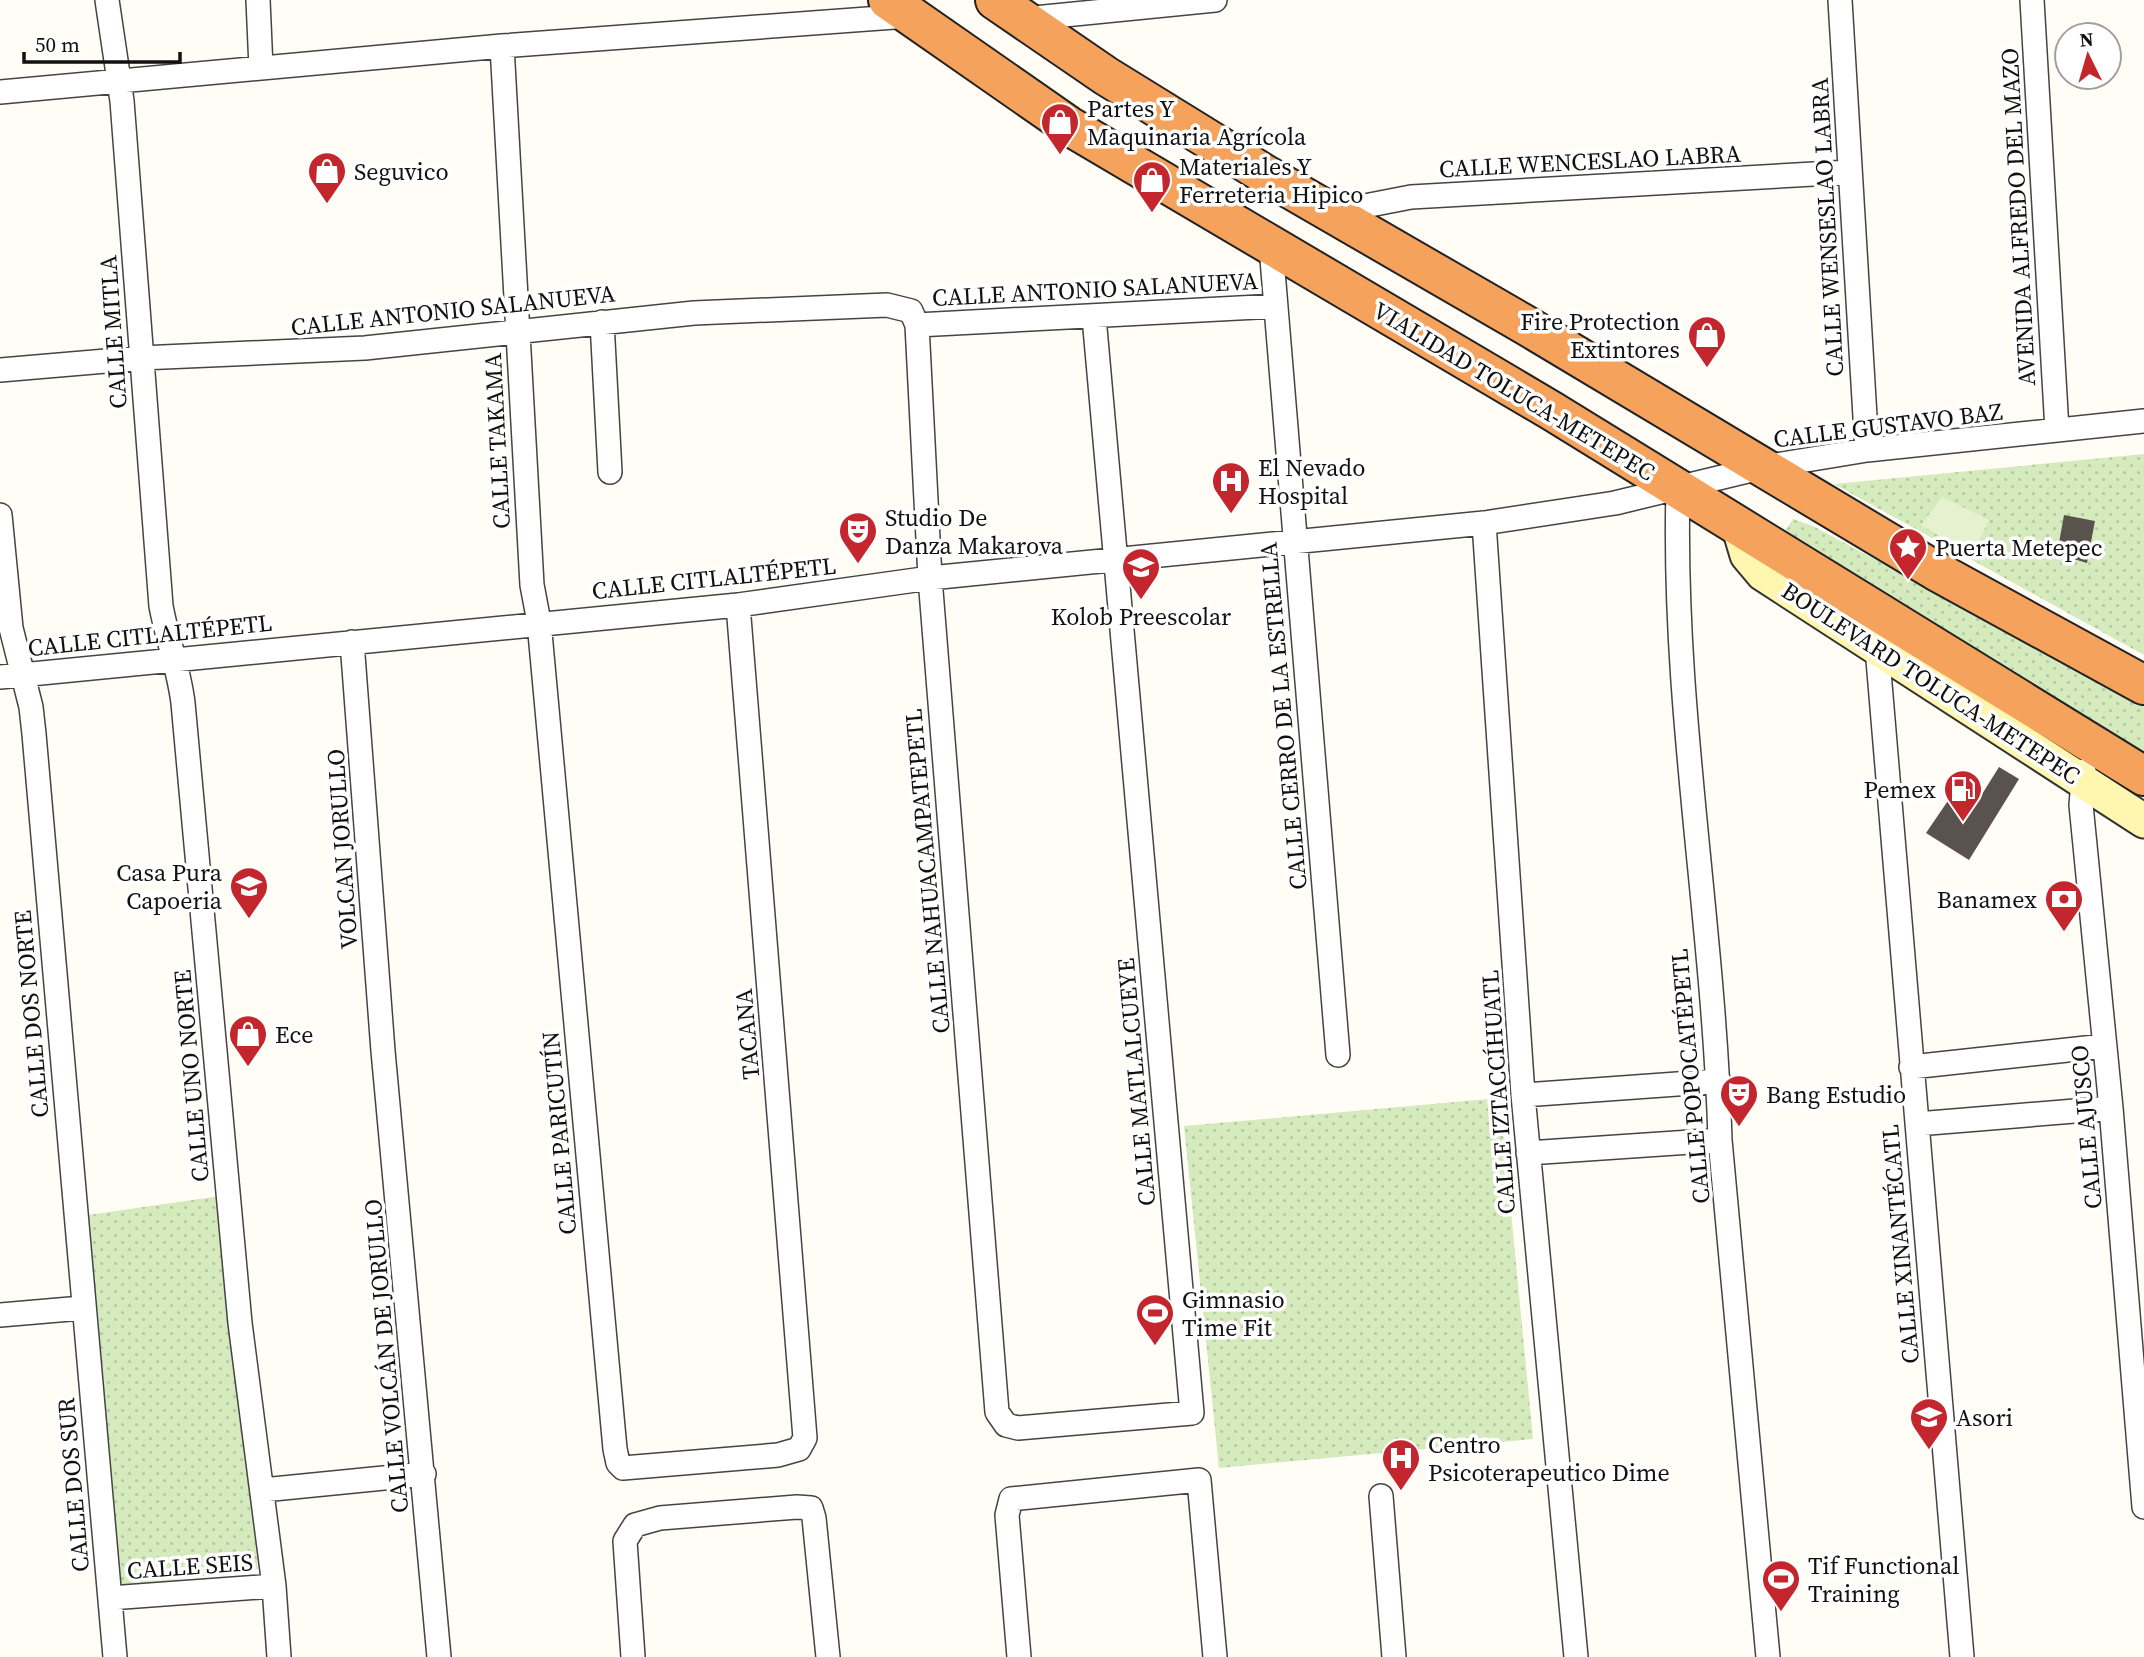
<svg xmlns="http://www.w3.org/2000/svg" width="2144" height="1657" viewBox="0 0 2144 1657" font-family="'Source Serif 4',serif">
  <defs>
    <pattern id="green-dots" width="8" height="8" patternUnits="userSpaceOnUse" patternTransform="scale(1.75)"><rect width="8" height="8" fill="#d5ebbd"/><path d="M2 2h.1M6 6h.1" fill="none" stroke="#b6c8a1" stroke-width="1.8" stroke-linecap="round"/></pattern>
  </defs>
  <rect width="100%" height="100%" fill="#fffdf5"/>
  <!-- green -->
  <path fill="url(#green-dots)" d="M2144,454V655L1834,484Z
    M1793,519L1813,526L2144,704V768L1793,543L1785,531Z
    M1500,1098L1533,1439L1219,1468L1184,1126Z
    M220,1196L258,1569L121,1587L88,1215Z"/>
  <!-- pitch -->
  <path fill="#e6f2cf" d="M1942,497L1989,520L1972,555L1921,525Z"/>
  <!-- building -->
  <path fill="#5a524d" d="M2064,515L2095,521L2087,563L2057,554Z
    M1999,767L2019,779L1969,860L1926,833L1958,786L1979,799Z"/>
  <g fill="none" stroke-linecap="round" stroke-linejoin="round">
    <defs>
      <path id="street" d="M107,0L122,101L161,606C167,639 179,669 183,703L240,1323L274,1586L279,1657
        M258,0L261,68
        M1840,0L1867,450
        M2032,0L2057,430
        M1024,19L1215,0
        M502,46L532,585L539,622L615,1449L618,1463L623,1468L778,1455L799,1449L805,1438L738,605
        M0,92L502,46L908,16
        M1334,212L1411,197L1849,172
        M1271,247L1338,1055
        M602,322L610,472
        M917,325L1275,306
        M0,370L141,358L365,348L694,313L887,305L911,311L917,325L930,578L997,1412L1006,1425L1018,1428L1192,1413L1094,317
        M1678,490C1672,708 1714,923 1720,1140L1768,1657
        M0,515L11,628L31,707L34,734L115,1657
        M1484,523L1523,1095L1576,1657
        M1884,641L1877,648L1962,1657
        M352,642L383,1051L439,1657
        M0,677L738,605L930,578L1484,523L1615,503L1764,467L1867,450L2144,421
        M2084,771L2081,805L2111,1108L2144,1507
        M1911,1067L2104,1046
        M1523,1095L1719,1081
        M1917,1124L2111,1108
        M1528,1153L1720,1140
        M0,1315L82,1308
        M263,1490L424,1474
        M1381,1496L1394,1657
        M110,1598L274,1586
        M633,1657L625,1541L635,1525L660,1518L797,1507L811,1508L814,1518L828,1657
        M1019,1657L1007,1515L1011,1499L1199,1480L1215,1657"/>
      <path id="secondary" d="M1739,528L1747,555L1763,574L2144,821"/>
      <path id="highway" d="M888,0L1069,126L1552,411L2144,776
        M995,0L1106,76L1266,175L1522,323L1936,571L2144,685"/>
    </defs>
    <!-- street casing -->
    <use href="#street" stroke="#444" stroke-width="26"/>
    <!-- secondary casing -->
    <use href="#secondary" stroke="#333" stroke-width="37"/>
    <!-- highway casing -->
    <use href="#highway" stroke="#222" stroke-width="42"/>
    <!-- street -->
    <use href="#street" stroke="#fff" stroke-width="23"/>
    <!-- secondary -->
    <use href="#secondary" stroke="#fff6b0" stroke-width="33"/>
    <!-- highway -->
    <use href="#highway" stroke="#f5a25d" stroke-width="38"/>
  </g>
  <!-- icons -->
  <defs>
    <symbol id="shop-pin" viewBox="-11 -11 22 30"><path d="M0 17L-7.5 6A9.5 9.5 0 1 1 7.5 6Z" fill="#c4262e" stroke="#fff"/><path d="M-5-2.5h2.3a2.7 3.5 0 0 1 5.4 0H5L5.5 6h-11ZM-1.5-2.5h3a1.5 2.3 0 0 0-3 0Z" fill="#fff"/></symbol>
    <symbol id="hospital-pin" viewBox="-11 -11 22 30"><path d="M0 17L-7.5 6A9.5 9.5 0 1 1 7.5 6Z" fill="#c4262e" stroke="#fff"/><path d="M-5-5h3v3.5h4V-5h3V5h-3V1.5h-4V5h-3Z" fill="#fff"/></symbol>
    <symbol id="theatre-pin" viewBox="-11 -11 22 30"><path d="M0 17L-7.5 6A9.5 9.5 0 1 1 7.5 6Z" fill="#c4262e" stroke="#fff"/><path d="M-5-5.5Q0-4 5-5.5V0Q5 5 0 6Q-5 5-5 0ZM-3.3-2.5H-1v1.5H-3.3ZM1-2.5H3.3v1.5H1ZM-2.8 1Q0 5.5 2.8 1Z" fill="#fff"/></symbol>
    <symbol id="sight-pin" viewBox="-11 -11 22 30"><path d="M0 17L-7.5 6A9.5 9.5 0 1 1 7.5 6Z" fill="#c4262e" stroke="#fff"/><path d="M0-6L1.8-2.2L6-1.7L2.9 1.2L3.7 5.4L0 3.3L-3.7 5.4L-2.9 1.2L-6-1.7L-1.8-2.2Z" fill="#fff"/></symbol>
    <symbol id="school-pin" viewBox="-11 -11 22 30"><path d="M0 17L-7.5 6A9.5 9.5 0 1 1 7.5 6Z" fill="#c4262e" stroke="#fff"/><path d="M0-5L7-2L0 1L-7-2ZM-4 1L0 2.5L4 1V4Q0 6-4 4Z" fill="#fff"/></symbol>
    <symbol id="fuel-pin" viewBox="-11 -11 22 30"><path d="M0 17L-7.5 6A9.5 9.5 0 1 1 7.5 6Z" fill="#c4262e" stroke="#fff"/><path d="M-5.5-6h7V0h2V4h1.3V-2.5L3-4.5l.8-.8L6-3V5H2.5V1h-1V6h-7ZM-4.2-4.7v3.2H.2V-4.7Z" fill="#fff"/></symbol>
    <symbol id="bank-pin" viewBox="-11 -11 22 30"><path d="M0 17L-7.5 6A9.5 9.5 0 1 1 7.5 6Z" fill="#c4262e" stroke="#fff"/><path d="M-6-4H6V4H-6ZM0-2.3a2.3 2.3 0 1 0 0 4.6a2.3 2.3 0 1 0 0-4.6Z" fill="#fff"/></symbol>
    <symbol id="stadium-pin" viewBox="-11 -11 22 30"><path d="M0 17L-7.5 6A9.5 9.5 0 1 1 7.5 6Z" fill="#c4262e" stroke="#fff"/><path d="M0-5a6.5 5 0 1 0 0 10a6.5 5 0 1 0 0-10ZM-3.5-1.8h7v3.6h-7Z" fill="#fff"/></symbol>
    <symbol id="university-pin" viewBox="-11 -11 22 30"><path d="M0 17L-7.5 6A9.5 9.5 0 1 1 7.5 6Z" fill="#c4262e" stroke="#fff"/><path d="M0-5L7-2L0 1L-7-2ZM-4 1L0 2.5L4 1V4Q0 6-4 4Z" fill="#fff"/></symbol>
  </defs>
  <g fill-rule="evenodd">
    <use href="#shop-pin" x="1038" y="100" width="44" height="60"/>
    <use href="#shop-pin" x="305" y="149" width="44" height="60"/>
    <use href="#shop-pin" x="1130" y="158" width="44" height="60"/>
    <use href="#shop-pin" x="1685" y="313" width="44" height="60"/>
    <use href="#hospital-pin" x="1209" y="459" width="44" height="60"/>
    <use href="#theatre-pin" x="836" y="509" width="44" height="60"/>
    <use href="#sight-pin" x="1886" y="525" width="44" height="60"/>
    <use href="#school-pin" x="1119" y="545" width="44" height="60"/>
    <use href="#fuel-pin" x="1941" y="767" width="44" height="60"/>
    <use href="#school-pin" x="227" y="864" width="44" height="60"/>
    <use href="#bank-pin" x="2042" y="877" width="44" height="60"/>
    <use href="#shop-pin" x="226" y="1012" width="44" height="60"/>
    <use href="#theatre-pin" x="1717" y="1072" width="44" height="60"/>
    <use href="#stadium-pin" x="1133" y="1291" width="44" height="60"/>
    <use href="#university-pin" x="1907" y="1395" width="44" height="60"/>
    <use href="#hospital-pin" x="1379" y="1436" width="44" height="60"/>
    <use href="#stadium-pin" x="1759" y="1557" width="44" height="60"/>
  </g>
  <g text-anchor="middle" dominant-baseline="central" stroke-width="7" stroke-linejoin="round" paint-order="stroke">
    <!-- poi labels -->
    <g font-size="24" fill="#111" stroke="#fff" text-anchor="start">
      <text x="1087" y="108">Partes Y<tspan x="1087" dy="28">Maquinaria Agrícola</tspan></text>
      <text x="1179" y="166">Materiales Y<tspan x="1179" dy="28">Ferreteria Hipico</tspan></text>
      <text x="354" y="171">Seguvico</text>
      <text x="1680" y="321" text-anchor="end">Fire Protection<tspan x="1680" dy="28">Extintores</tspan></text>
      <text x="1258" y="467">El Nevado<tspan x="1258" dy="28">Hospital</tspan></text>
      <text x="885" y="517">Studio De<tspan x="885" dy="28">Danza Makarova</tspan></text>
      <text x="1935" y="547">Puerta Metepec</text>
      <text x="1141" y="616" text-anchor="middle">Kolob Preescolar</text>
      <text x="1936" y="789" text-anchor="end">Pemex</text>
      <text x="222" y="872" text-anchor="end">Casa Pura<tspan x="222" dy="28">Capoeria</tspan></text>
      <text x="2037" y="899" text-anchor="end">Banamex</text>
      <text x="275" y="1034">Ece</text>
      <text x="1766" y="1094">Bang Estudio</text>
      <text x="1182" y="1299">Gimnasio<tspan x="1182" dy="28">Time Fit</tspan></text>
      <text x="1956" y="1417">Asori</text>
      <text x="1428" y="1444">Centro<tspan x="1428" dy="28">Psicoterapeutico Dime</tspan></text>
      <text x="1808" y="1565">Tif Functional<tspan x="1808" dy="28">Training</tspan></text>
    </g>
    <!-- street labels -->
    <g font-size="24" fill="#111" stroke="#fff">
      <text transform="translate(1590 161) rotate(-3)">CALLE WENCESLAO LABRA</text>
      <text transform="translate(2018 217) rotate(-93)">AVENIDA ALFREDO DEL MAZO</text>
      <text transform="translate(1827 227) rotate(-93)">CALLE WENSESLAO LABRA</text>
      <text transform="translate(1095 289) rotate(-3)">CALLE ANTONIO SALANUEVA</text>
      <text transform="translate(453 310) rotate(-6)">CALLE ANTONIO SALANUEVA</text>
      <text transform="translate(113 332) rotate(-94)">CALLE MITLA</text>
      <text transform="translate(1514 391) rotate(31)">VIALIDAD TOLUCA-METEPEC</text>
      <text transform="translate(1888 425) rotate(-7)">CALLE GUSTAVO BAZ</text>
      <text transform="translate(497 441) rotate(-93)">CALLE TAKAMA</text>
      <text transform="translate(714 578) rotate(-6)">CALLE CITLALTÉPETL</text>
      <text transform="translate(150 635) rotate(-6)">CALLE CITLALTÉPETL</text>
      <text transform="translate(1931 683) rotate(33)">BOULEVARD TOLUCA-METEPEC</text>
      <text transform="translate(1283 716) rotate(-95)">CALLE CERRO DE LA ESTRELLA</text>
      <text transform="translate(342 849) rotate(-94)">VOLCAN JORULLO</text>
      <text transform="translate(927 871) rotate(-95)">CALLE NAHUACAMPATEPETL</text>
      <text transform="translate(31 1014) rotate(-95)">CALLE DOS NORTE</text>
      <text transform="translate(747 1034) rotate(-95)">TACANA</text>
      <text transform="translate(191 1076) rotate(-95)">CALLE UNO NORTE</text>
      <text transform="translate(1690 1076) rotate(-95)">CALLE POPOCATÉPETL</text>
      <text transform="translate(1136 1082) rotate(-95)">CALLE MATLALCUEYE</text>
      <text transform="translate(1498 1092) rotate(-94)">CALLE IZTACCÍHUATL</text>
      <text transform="translate(2086 1127) rotate(-95)">CALLE AJUSCO</text>
      <text transform="translate(559 1133) rotate(-95)">CALLE PARICUTÍN</text>
      <text transform="translate(1900 1244) rotate(-95)">CALLE XINANTÉCATL</text>
      <text transform="translate(386 1356) rotate(-95)">CALLE VOLCÁN DE JORULLO</text>
      <text transform="translate(73 1485) rotate(-95)">CALLE DOS SUR</text>
      <text transform="translate(190 1566) rotate(-4)">CALLE SEIS</text>
    </g>
  </g>
  <!-- north arrow -->
  <g transform="translate(2088 56) rotate(355)"><circle r="33" fill="#ffffff" stroke="#a0a0a0" stroke-width="2"/>
  <path d="M0-5L12 26L0 18L-12 26Z" fill="#c4262e"/>
  <text y="-10" font-size="19" font-weight="bold" text-anchor="middle" fill="#111111">N</text>
  </g>
  <!-- scale -->
  <path d="M24 52v10h156v-10" fill="none" stroke="#111111" stroke-width="3.5"/>
  <text x="35" y="52" font-size="21" fill="#111111" stroke="#ffffff" stroke-width="5" paint-order="stroke">50 m</text>
</svg>
